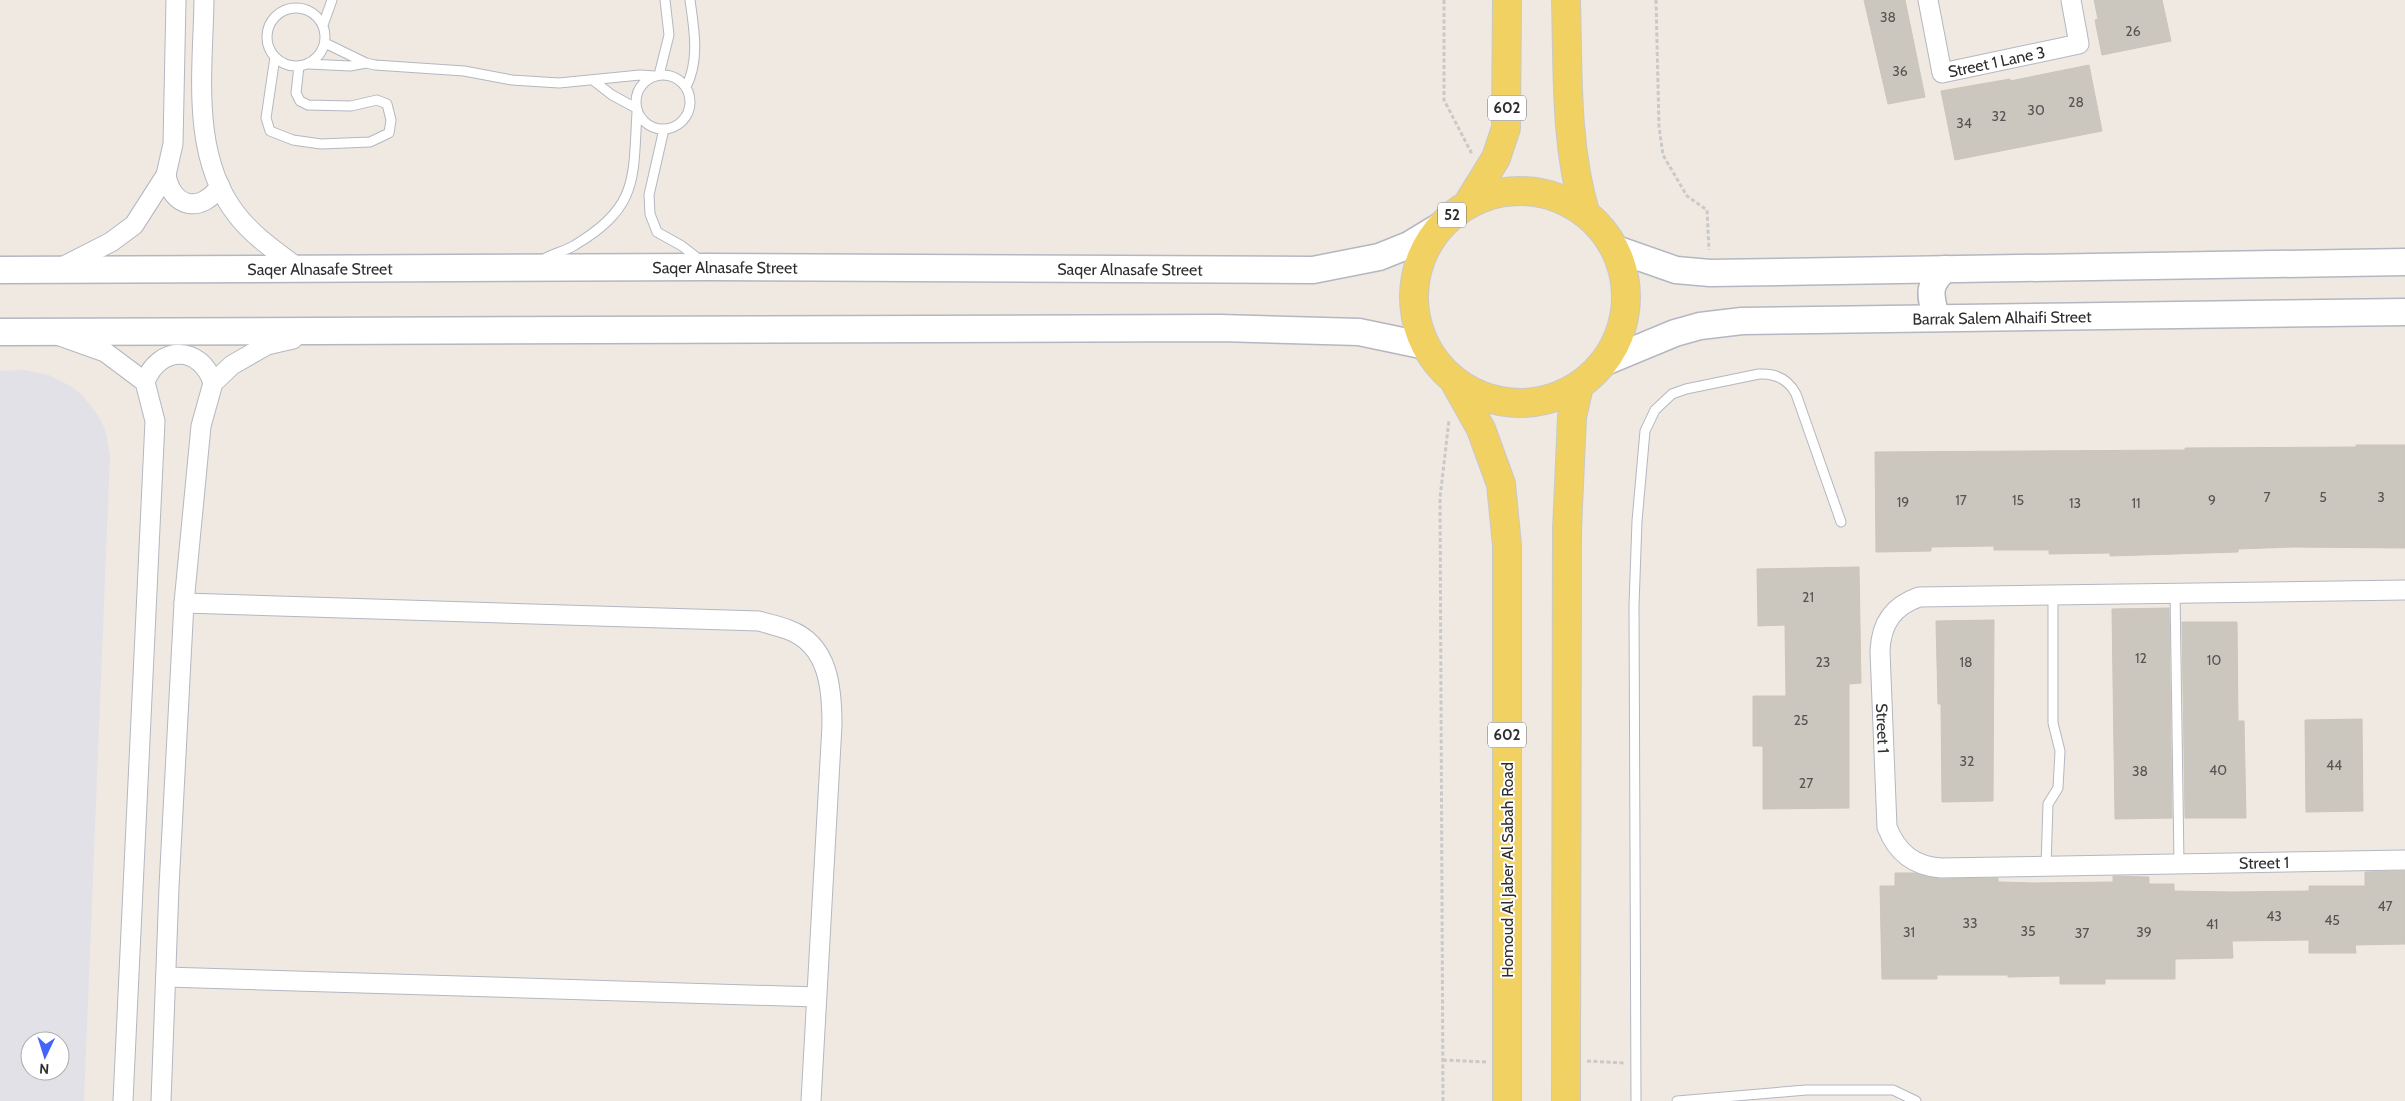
<svg xmlns="http://www.w3.org/2000/svg" width="2405" height="1101" viewBox="0 0 2405 1101" font-family="Cabin,sans-serif">
  <rect width="100%" height="100%" fill="#efe9e1"/>
  <!-- industrial -->
  <path fill="#e3e1e8" fill-rule="evenodd" d="M23,370L49,375L72,387L83,396L99,417L105,429L110,455L84,1101H0V371ZM30,1041H60V1071H30Z"/>
  <!-- building -->
  <path fill="#cbc7bf" stroke="#cbc5ba" d="M1864,0H1905L1925,97L1888,104Z
    M2094,0H2162L2171,41L2102,55L2095,20L2098,19Z
    M2089,65L2102,131L1955,160L1941,91L2010,79V81Z
    M2356,445H2405V548L2293,547L2238,549V552L2110,556V553L2049,554V550H1994V546L1931,547V551L1876,552L1875,452L2185,450V448L2356,447Z
    M1859,567L1861,683L1849,684V808L1763,809V746H1753V696H1786L1785,625L1758,626L1757,569Z
    M2169,608L2172,818L2115,819L2112,609Z
    M1994,620L1993,801L1942,802L1941,704H1938L1936,621Z
    M2182,622H2237L2238,721H2244L2246,818H2185Z
    M2362,719L2363,811L2306,812L2305,720Z
    M2405,871V944L2355,945L2356,953H2309V940L2232,941L2233,958L2175,959V979H2105V984H2060V976L2008,977V975H1937V979H1882L1880,886H1895V873H1914L1940,879L1998,878V882L2033,883L2113,882V876L2149,877V884H2174V891L2232,892L2309,891V886H2365V872Z"/>
  <g fill="none" stroke-linecap="round" stroke-linejoin="round">
    <defs>
      <path id="lane" d="M267 37a29 29 0 1 1 58 0a29 29 0 1 1-58 0Z
        M323,25L332,0
        M325,43L366,63L375,65L464,71L512,80L559,83L640,75L655,76
        M275,57L266,118L270,131L293,140L321,144L370,142L389,133L391,120L387,104L377,100L351,106L308,105L300,101L296,93L299,66
        M309,64L350,66L366,63
        M659,75L669,35L665,0
        M636 102a27 27 0 1 1 54 0a27 27 0 1 1-54 0Z
        M594,81L612,95L636,108
        M686,87C700,60 694,29 690,0
        M664,129L649,195L650,214L657,232L682,246L700,260
        M544,259C554,253 566,251 575,245C639,207 633,178 637,112
        M2175,593L2179,864
        M2046,866L2048,804L2058,788L2060,751L2053,723V595
        M1636,1101L1634,605L1637,521L1645,431L1655,410L1672,394L1686,389L1759,374C1776,373 1788,379 1796,394L1841,522
        M1677,1101L1806,1090H1893L1916,1101"/>
      <g id="street">
        <path d="M204,0C203,70 190,156 237,215C253,236 277,252 298,268"/>
        <path id="s1" d="M1928,0L1942,73L2079,44L2071,0"/>
        <path d="M166,175C172,208 201,214 220,186"/>
        <path d="M60,268L111,242L134,225L166,175L173,144L176,0"/>
        <path d="M60,336L105,352L145,382L155,421L123,1101"/>
        <path d="M145,382C159,345 201,345 213,383"/>
        <path id="s2" d="M2405,590L1919,597C1893,606 1881,624 1880,651L1887,827C1897,853 1914,866 1941,868L2405,860"/>
        <path d="M184,603L759,621C769,624 779,626 789,630C829,645 832,689 832,725L811,1101"/>
        <path d="M166,977L816,997"/>
        <path d="M161,1101L169,887L184,603L201,426L213,383L232,365L267,345L293,339"/>
      </g>
      <g id="secondary">
        <path d="M1616,249L1676,270L1710,273L2405,262"/>
        <path id="s3" d="M0,270L708,267L1313,270L1379,257L1409,245L1442,225"/>
        <path d="M1936,318C1931,296 1926,286 1945,269"/>
        <path d="M0,332L1220,328L1359,332L1426,346"/>
        <path id="s4" d="M1605,362L1675,333L1700,326L1742,321L2405,312"/>
      </g>
      <path id="primary" d="M1566,0C1568,71 1565,144 1585,212
        M1414 297a106 106 0 1 1 212 0a106 106 0 1 1-212 0Z
        M1467,205L1496,158L1506,128L1507,0
        M1453,379L1481,429L1501,484L1507,545V1101
        M1566,1101L1567,530L1572,417L1579,386"/>
    </defs>
    <!-- lane casing -->
    <use href="#lane" stroke="#b4b7c1" stroke-width="11"/>
    <!-- street casing -->
    <use href="#street" stroke="#b4b7c1" stroke-width="21"/>
    <!-- secondary casing -->
    <use href="#secondary" stroke="#b4b7c1" stroke-width="29"/>
    <!-- primary casing -->
    <use href="#primary" stroke="#c9c9c9" stroke-width="30"/>
    <!-- path -->
    <path stroke="#c9c9c9" stroke-width="3" stroke-dasharray="4 2.5" stroke-linecap="butt" d="M1444,0V100L1472,154
      M1656,0L1659,127L1663,155L1687,196L1707,210L1709,250
      M1443,1060L1486,1062
      M1587,1061L1624,1063
      M1443,1101L1440,498L1449,420"/>
    <!-- lane -->
    <use href="#lane" stroke="#fff" stroke-width="9"/>
    <!-- street -->
    <use href="#street" stroke="#fff" stroke-width="19"/>
    <!-- secondary -->
    <use href="#secondary" stroke="#fff" stroke-width="26"/>
    <!-- primary -->
    <use href="#primary" stroke="#f2d163" stroke-width="28"/>
  </g>
  <g text-anchor="middle" dominant-baseline="central" stroke-width="4" stroke-linejoin="round" paint-order="stroke">
    <!-- number labels -->
    <g font-size="14" fill="#555452">
      <text x="1888" y="17">38</text>
      <text x="2133" y="31">26</text>
      <text x="1900" y="71">36</text>
      <text x="2076" y="102">28</text>
      <text x="2036" y="110">30</text>
      <text x="1999" y="116">32</text>
      <text x="1964" y="123">34</text>
      <text x="2267" y="497">7</text>
      <text x="2323" y="497">5</text>
      <text x="2381" y="497">3</text>
      <text x="1961" y="500">17</text>
      <text x="2018" y="500">15</text>
      <text x="2212" y="500">9</text>
      <text x="1903" y="502">19</text>
      <text x="2075" y="503">13</text>
      <text x="2136" y="503">11</text>
      <text x="1808" y="597">21</text>
      <text x="2141" y="658">12</text>
      <text x="2214" y="660">10</text>
      <text x="1823" y="662">23</text>
      <text x="1966" y="662">18</text>
      <text x="1801" y="720">25</text>
      <text x="1967" y="761">32</text>
      <text x="2334" y="765">44</text>
      <text x="2218" y="770">40</text>
      <text x="2140" y="771">38</text>
      <text x="1806" y="783">27</text>
      <text x="2385" y="906">47</text>
      <text x="2274" y="916">43</text>
      <text x="2332" y="920">45</text>
      <text x="1970" y="923">33</text>
      <text x="2212" y="924">41</text>
      <text x="2028" y="931">35</text>
      <text x="1909" y="932">31</text>
      <text x="2144" y="932">39</text>
      <text x="2082" y="933">37</text>
    </g>
    <!-- shield labels -->
    <g fill="#fff" stroke="#6d6d6d" stroke-width="1">
      <rect x="1488" y="95.5" width="38" height="25" rx="4"/>
      <rect x="1438" y="202.5" width="28" height="25" rx="4"/>
      <rect x="1488" y="722.5" width="38" height="25" rx="4"/>
    </g>
    <g font-size="15" font-weight="bold" fill="#2e2e2e">
      <text x="1507" y="108">602</text>
      <text x="1452" y="215">52</text>
      <text x="1507" y="735">602</text>
    </g>
    <!-- street labels -->
    <g font-size="16" fill="#2e2e2e" stroke="#fff">
      <text stroke="none"><textPath href="#s1" startOffset="130">Street 1 Lane 3</textPath></text>
      <text stroke="none"><textPath href="#s3" startOffset="725">Saqer Alnasafe Street</textPath></text>
      <text stroke="none"><textPath href="#s3" startOffset="320">Saqer Alnasafe Street</textPath></text>
      <text stroke="none"><textPath href="#s3" startOffset="1130">Saqer Alnasafe Street</textPath></text>
      <text stroke="none"><textPath href="#s4" startOffset="404">Barrak Salem Alhaifi Street</textPath></text>
      <text stroke="none"><textPath href="#s2" startOffset="635">Street 1</textPath></text>
      <text stroke="none"><textPath href="#s2" startOffset="1129">Street 1</textPath></text>
      <text transform="translate(1507 870) rotate(-90)">Homoud Al Jaber Al Sabah Road</text>
    </g>
  </g>
  <!-- north arrow -->
  <g transform="translate(45 1056) rotate(184)"><circle r="24" fill="#ffffff" stroke="#ababab"/>
  <path d="M0-4L9 19L0 12L-9 19Z" fill="#4264fb"/>
  <text y="-8" font-size="14" font-weight="bold" text-anchor="middle" fill="#2e2e2e">N</text>
  </g>
</svg>
